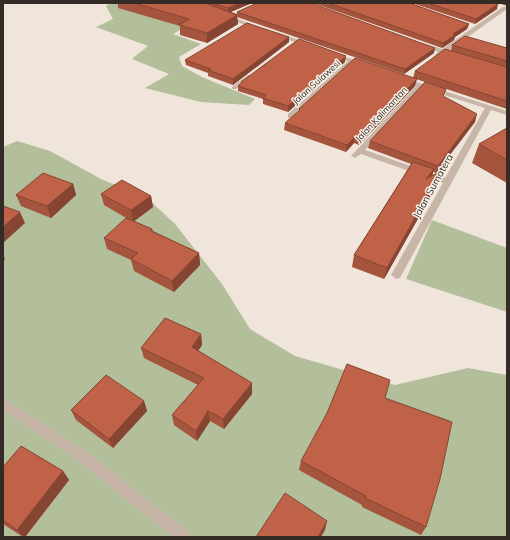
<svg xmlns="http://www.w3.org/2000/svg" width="510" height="540" viewBox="0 0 510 540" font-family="Mulish,sans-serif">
  <rect width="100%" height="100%" fill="#f0e5da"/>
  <!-- green -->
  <path fill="#b3be9b" d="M110,3H202L205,15L173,34L201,44L179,57L182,66L202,77L255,99L249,105L201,102L145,88L169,74L132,59L148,46L96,27L113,19L106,6Z
    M17,141L50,151L103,180L146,197L175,224L222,284L250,329L295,356L395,385L468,368L507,375V537H3V147Z
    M432,220L507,248V312L406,279Z"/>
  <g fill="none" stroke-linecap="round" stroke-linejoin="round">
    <!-- street -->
    <path fill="#c7b5a7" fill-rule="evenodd" d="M503,7H507V9L448,51L455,54V56L444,54L440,56H436L435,55L438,52L420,45L423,43L442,49Z
      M223,15H227L262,28L257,29L223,17Z
      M276,32L310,44L311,45L306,46L274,35L273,34Z
      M331,53H335L368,65L365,67L353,63L294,118H288V114L348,61L331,55Z
      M248,75L253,76L236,89H232V87Z
      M404,78L507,111V115L491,110L400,278L396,279L391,275L443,183L361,154L355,158L351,156L416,86L402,81L401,80ZM422,88L485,108L445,178L365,150Z
      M3,398L87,452L189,532L191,537H173L77,460L3,410Z"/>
  </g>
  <!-- wall -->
  <path fill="#a5543e" d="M118,3H205L208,4V3H252L231,12L237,14V12L434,53L404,74L237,17L238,24L207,43L180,35V26L118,8Z
    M313,3H410L469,24L467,29L455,37L454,40L442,48Z
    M412,3H495L497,9L475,24Z
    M498,3H507V6Z
    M289,37V42L233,85L208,76V73L186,65L185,60Z
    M452,45L507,48V109L413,78L415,71L451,51Z
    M345,62L288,112L263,104V99L238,91V86L241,84V82Z
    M415,86L359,145L354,143L346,152L284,130L285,123L299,111V109Z
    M444,97L475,122L436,173L433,172L432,176L438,183L384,279L352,267L354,255L411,164L368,148L370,141Z
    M507,128V183L472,163L479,144Z
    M73,184L76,195L51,218L21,206L16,195Z
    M101,194L151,196L153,207L134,221L152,229L153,231L199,253L200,265L174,292L134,271L131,260L107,249L104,238L128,219L104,205Z
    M201,334L202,345L198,351L252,383V394L224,429L210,421L197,441L174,425L172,415L198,385L144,358L141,348Z
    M385,398L426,527L421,535L362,507V505L299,470L301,461Z
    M144,401L147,411L113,448L76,420L71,410Z
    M3,467L63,471L69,480L25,537H23L3,524Z"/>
  <!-- shaded-wall -->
  <path fill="#864532" d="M240,3H252L228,13V8Z
    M498,4L497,9L475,24L476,19Z
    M237,15L238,24L207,43V33Z
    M469,24L467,29L455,37L454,40L442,48L443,43L453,34Z
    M289,37V42L233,85V79Z
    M435,48L434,53L404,74L405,69Z
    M346,56L345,62L288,112V106Z
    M417,79L415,86L359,145L360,138Z
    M477,114L475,122L436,173L438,166Z
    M355,137L354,143L346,152L347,145Z
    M434,169L431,180L426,179Z
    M441,171L438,183L384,279L387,268Z
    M73,184L76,195L51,218L47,206Z
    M151,196L153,207L133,222L131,210Z
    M20,212L25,223L3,243V227Z
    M199,253L200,265L174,292L172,281Z
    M3,254L5,259L3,261Z
    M201,334L202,345L193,358L192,347Z
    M252,383V394L224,429L223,419Z
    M144,401L147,411L113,448L109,439Z
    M208,411L210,421L197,441L196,431Z
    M63,471L69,480L25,537H24L17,530Z
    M327,521L325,530L321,537H318Z"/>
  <!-- building -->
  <path fill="#c06248" stroke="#864532" d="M134,3H205L237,15L207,33L179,25L189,19Z
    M211,3H240L228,8Z
    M257,3H311L435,48L405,69L237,12Z
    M328,3H409L469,24L453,34L455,35L443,43Z
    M428,3H495L498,4L476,19Z
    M247,23L289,37L233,79L208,70L211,69L185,60Z
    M465,36L507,48V61L452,45Z
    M299,39L346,56L288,106L263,98L266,95L238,86L242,82H241Z
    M445,49L507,67V101L415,71Z
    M355,58L417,79L360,138L355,137L347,145L285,123L300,110L299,109Z
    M425,82L446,89L443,96L477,114L438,166L370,141Z
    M507,128V160L479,144Z
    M413,162L434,169L426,179L441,171L387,268L354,255Z
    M43,173L73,184L47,206L16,195Z
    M122,180L151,196L131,210L101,194Z
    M3,206L20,212L3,227Z
    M126,218L152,229L151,231L199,253L172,281L131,259L138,253L104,238Z
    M165,318L201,334L192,347L252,383L223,419L208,411L196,431L172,415L204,378L141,348Z
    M347,364L390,380L385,398L452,422L440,479L426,527L365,498L366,496L301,461L327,413Z
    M106,375L144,401L109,439L71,410Z
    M21,446L63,471L17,530L3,520V467Z
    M285,493L327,521L318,537H256Z"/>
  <g text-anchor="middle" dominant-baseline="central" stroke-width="3" stroke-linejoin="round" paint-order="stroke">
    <!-- far-street labels -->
    <g font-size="9" fill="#342b27" stroke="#f8efe6">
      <text transform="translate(316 82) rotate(-42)">Jalan Sulawesi</text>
      <text transform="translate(381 114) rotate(-47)">Jalan Kalimantan</text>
    </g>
    <!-- street labels -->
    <g font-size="10" fill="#342b27" stroke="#f8efe6">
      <text transform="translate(433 186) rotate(-61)">Jalan Sumatera</text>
    </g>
  </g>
  <!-- border -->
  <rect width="510" height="540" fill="none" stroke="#342b27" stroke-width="8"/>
</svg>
